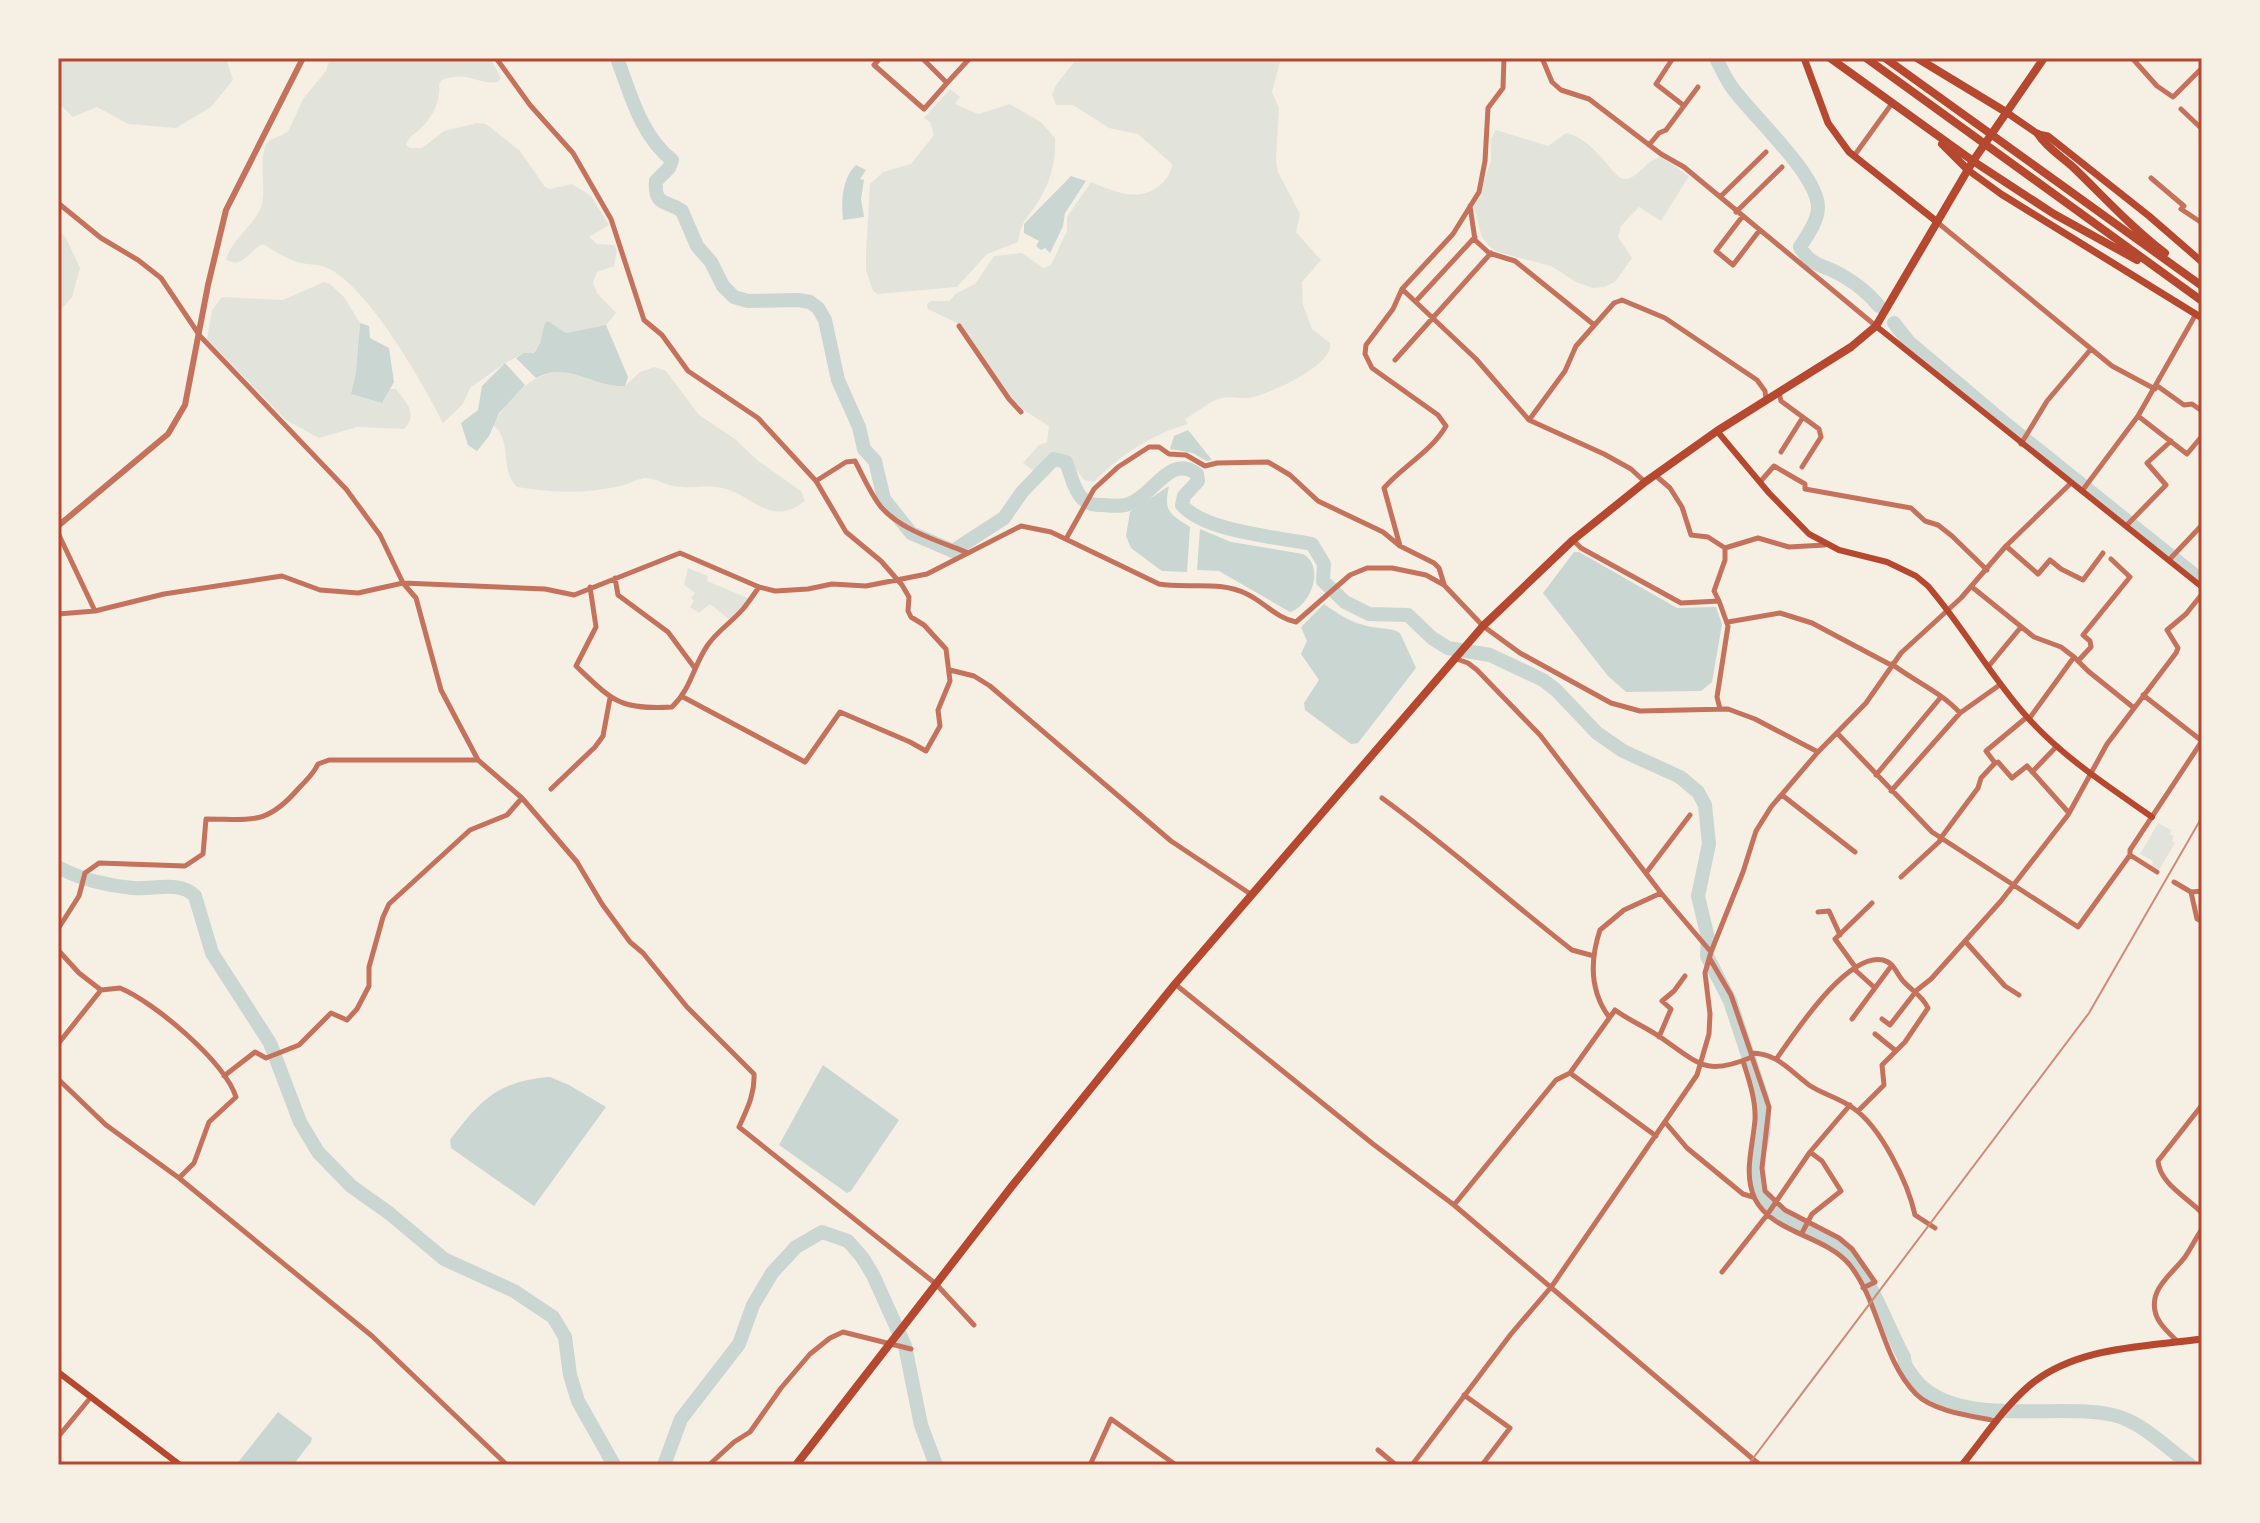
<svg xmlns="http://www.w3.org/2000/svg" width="2260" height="1523" viewBox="0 0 2260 1523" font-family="'Fira Sans',sans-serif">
  <rect width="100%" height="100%" fill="#f6efe4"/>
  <!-- green -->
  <path fill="#e2e4dc" d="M58,58H226L233,80L211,107L176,128L128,124L97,107L73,117L58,103Z
    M330,58H490L501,78L498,82C476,85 469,70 442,80L439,84C441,102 432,118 419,130C412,136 409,136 406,145L410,148H422L444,131L477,123L486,124L520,151L545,187L550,189L572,184L591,196L609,225L589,237L597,244L614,245L617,250L614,266L597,272L593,282L597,293L616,313L606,325L566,333L548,321L540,343L533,353H524L505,363L470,388L463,404L443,423C423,383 367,284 325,267C318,264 309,265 301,263C287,260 275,251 263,244C249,250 244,269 226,260C231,239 253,227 261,207C267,191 258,163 266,144C272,136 283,137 289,130L303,99L326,71Z
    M1074,58H1284L1280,62L1272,92L1279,108L1276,160L1278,172L1300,214L1296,232L1321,260L1302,282L1303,305L1312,329L1330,343C1335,365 1268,395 1248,398C1240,399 1231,396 1223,398C1210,400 1197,413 1185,419L1188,424C1153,434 1119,455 1094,482L1084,480L1068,458L1049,456L1035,472L1023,463L1039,445L1047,442L1049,426L1022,409L1007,393L957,323L928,309L927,304L931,301H950L955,294L975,284L994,256L1022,253L1043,268L1051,265L1067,231V217L1091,182C1114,191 1137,203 1159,186C1166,180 1171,174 1172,164L1138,134L1109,128L1073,105H1056L1052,95L1056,85L1074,62Z
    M950,89L960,97L955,104L978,114L1010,104L1041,122L1055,138C1056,162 1051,181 1038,202C1027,218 1021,222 1018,242L987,254L957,287L878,294L873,291L866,270V252L870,184L883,172L911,164L934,135L930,122L924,118Z
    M1496,130L1548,146L1566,133C1593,137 1614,179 1624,179C1639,179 1645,160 1661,157L1689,176L1661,221L1639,207L1621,226L1618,237L1632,258L1615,282L1604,287L1593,288L1576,282L1551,266L1497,252L1488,245L1482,237L1474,207L1491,161V139Z
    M58,230L66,238L80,268L72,297L58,313Z
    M324,282L330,284L344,297L360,323L356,372L351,394L382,403L390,389H396C407,403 418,414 404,429L357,427L319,438L286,420L207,339L212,310L222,297L283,300Z
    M655,367L666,371L699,415L735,439L757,460L801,491L805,501C767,530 751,490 716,487C702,485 687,489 673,486C664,484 653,477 644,478C636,480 628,484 620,486C583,494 555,493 517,487C499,470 513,440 493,425C508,395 541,363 578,373C595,378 607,387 625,386L640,372Z
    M688,568L708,576L707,581L750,599L730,620L710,604L699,613L690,607L694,601L691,598L695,593L684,585Z
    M2158,823L2171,830L2170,834L2174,836L2172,841L2175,843L2159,870L2152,865L2153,861L2140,854Z"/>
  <!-- water -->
  <path fill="#c9d6d2" d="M856,165L866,170L860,179L864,180L861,199L864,217L843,220C841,202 842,178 856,165Z
    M1071,176L1086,181L1065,213L1063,226L1050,253L1045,248L1041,250L1036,246L1039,241L1024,233V224Z
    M548,321L566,333L606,325L628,377L625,386C594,388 568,360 536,378L516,358L524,353H534L540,343L545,323Z
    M360,323L369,326L370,338L389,348L394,382L382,403L351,394L356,372Z
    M505,363L525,385L499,413L489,436L477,451L468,445L461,423L478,410L482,386Z
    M1188,430L1212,460L1206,461L1193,453L1170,449L1174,436Z
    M1169,486C1163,512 1170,514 1190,527L1187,572L1162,571L1131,548L1126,536L1130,512Z
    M1200,529L1231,542L1303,554C1326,567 1310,606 1290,612L1219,571L1197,570Z
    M1574,552H1579L1677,608L1716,607L1722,624L1712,682L1701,691L1626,692L1608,676L1543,593Z
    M1324,604C1338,614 1350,622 1367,626C1378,629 1390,627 1400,633L1416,668L1358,743L1351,744L1305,710L1304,703L1319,680L1301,654L1307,641L1301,627Z
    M823,1065L899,1120L851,1191L847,1193L779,1145Z
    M550,1077L569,1085L606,1107L534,1206L451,1148L450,1140C480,1101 497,1081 550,1077Z
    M278,1412L312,1438L311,1442L293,1465H236Z"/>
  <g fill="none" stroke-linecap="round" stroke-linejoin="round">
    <!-- river -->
    <path stroke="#c9d6d2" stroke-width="14" d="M617,58C630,93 641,136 672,160L669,168L656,181C654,207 667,200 682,211L697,246L711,262L723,286L734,297L748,301L798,300L810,302L818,308L825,320L838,380L859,427L864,449L875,461L884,499L911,533L953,551L1004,518L1022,492L1054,459L1066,462C1071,474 1073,488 1081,497C1088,505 1094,505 1104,505C1112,506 1121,507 1129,504C1153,496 1170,453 1197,474L1198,481L1184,496L1182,505C1205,532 1278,537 1312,544L1324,564L1323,581L1345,602L1369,614L1408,615L1432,638L1448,648L1490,655L1543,680L1556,690L1597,733L1623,751L1680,777L1698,792L1705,805L1709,844L1698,896L1708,938L1707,956L1730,1001L1762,1098C1764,1111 1765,1122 1763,1135C1760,1151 1753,1167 1756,1184C1766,1225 1820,1228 1847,1253C1869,1274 1888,1328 1904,1357C1904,1366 1909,1371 1914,1378C1953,1430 2056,1402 2113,1415C2141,1421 2167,1448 2190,1465
      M1716,58C1721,68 1725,77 1731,86C1751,115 1817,173 1818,207C1818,221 1807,236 1800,247C1812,268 1824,264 1843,276C1857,284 1869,294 1879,306
      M1894,323L1909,342L2006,424L2202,581
      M58,867C79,879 109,886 133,888C153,890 179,880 195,896L212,953L270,1043L300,1122L318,1152L351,1186L389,1213L444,1259L514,1291L553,1317L565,1337L570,1375L578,1401L614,1465
      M664,1465L681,1419L739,1344L753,1305L772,1273L796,1247L822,1232L848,1241L862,1257L873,1275L905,1346L921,1425L936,1465"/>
    <!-- minor -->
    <path stroke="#c5725c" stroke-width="5" d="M496,58L530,105L573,153L611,219L644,320L662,335L688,371L758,418L816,481L846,462L855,461C863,476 870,493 881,507C901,530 938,541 966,552
      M880,58L874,65L924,109L947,83
      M922,58L947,83L970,58
      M1542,58L1552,82L1561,90L1589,99L1661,154L1684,167L1876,326
      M1673,58L1656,84L1683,105
      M2132,58L2157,86L2173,97L2202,68
      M2181,109L2202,129
      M1649,145L1659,133L1666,130L1698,87
      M1854,156L1893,102
      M2151,178L2184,206L2181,209L2202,223
      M1720,197L1766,152
      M58,203L101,238L138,260L161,278L200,336L346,489L380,535L403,583L416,598L441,690L478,760L522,798L577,862L602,904L630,942L643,953L687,1007L754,1074C755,1094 747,1109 739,1127L936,1284L974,1325
      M1470,206L1475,240L1489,253L1515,261L1593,324
      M1736,212L1782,167
      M1742,217L1716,251L1733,265L1759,231
      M1937,222L2112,366L2155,389
      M1402,289L1476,359L1529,420L1604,454L1631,469L1645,482
      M1416,301L1475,237
      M959,326L1009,399L1021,412
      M1395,360L1491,253
      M2156,385L2184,405L2192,404L2202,411
      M1779,393L1781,401L1819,429L1821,437L1802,467
      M2138,416L2187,454L2202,436
      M1529,420L1565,371L1576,346L1614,303L1622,300L1665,318L1757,380L1765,391L1766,399
      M2021,444L2047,401L2091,349
      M1781,452L1803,417
      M1655,475L1670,488L1682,507L1691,535L1708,537L1725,548L1758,538L1789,547L1825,545
      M1760,482L1774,466L1805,484V489L1911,508L1925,521L1938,525L1952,536L1987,570
      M2082,491L2138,416L2196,314
      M2126,526L2166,485L2147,463L2171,441
      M58,533L95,611
      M1066,539L1094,489L1118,467L1149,447H1159L1169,454L1186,455L1205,466L1217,463L1268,462L1290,475L1318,501L1383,532L1400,546L1434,563L1439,568L1444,584
      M1573,540L1581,548L1681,603L1719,601L1728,626L1717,697L1720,709
      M1400,546L1384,488C1403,466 1431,452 1446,426L1438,415L1372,368L1365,354L1366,345L1393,309L1402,289L1453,234L1479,192L1485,161L1488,108L1503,88L1504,58
      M2006,546L2038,574L2050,560L2061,569L2083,580L2103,553
      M2169,560L2202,525
      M615,578L618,595L668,632L694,667
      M590,587L596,627L576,666C613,701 619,710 672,707C691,689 693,667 707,646C717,631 732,622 743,609C749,602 754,594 759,587
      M1972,587L2034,637L2061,647L2074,657L2088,671L2134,708
      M1719,601L1714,591L1725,560V548
      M58,614L95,611L164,594L282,576L320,590L358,593L403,583L545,589L574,595L680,553L759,587L775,591L808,589L832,584L866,586L927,574L1021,526L1051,532L1159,584C1188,589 1219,580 1247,594C1264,602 1276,618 1296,622L1350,575L1367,568H1392L1426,575L1444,585L1483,626L1520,653L1611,703L1640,711L1728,709L1755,719L1818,752
      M1728,622L1780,613L1812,623L1891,665
      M1454,658L1468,663L1477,670L1540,735L1661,893L1711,952
      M2078,661L2091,647L2090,641L2083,635L2130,577L2111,559
      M1892,664C1914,681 1941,692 1960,713
      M1988,667L2021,627
      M950,670L974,676L990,686L1171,841L1252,895
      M2143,695L2202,741
      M683,697L805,762L840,712L910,742L926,751L940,726L938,710L950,681L946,649L924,625L911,617L908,611L909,597L902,585L881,561L846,532L816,481
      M2029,719L2074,657
      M1837,733L1932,832L2078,927L2130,855
      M1995,763L1998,762L2012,778L2027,766L2069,813
      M2032,772L2057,746
      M1876,775L1941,697
      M551,789L595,747L603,736L610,698
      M1891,791L1960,713L2001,684
      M1782,795L1855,852
      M1382,798C1448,846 1508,900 1572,950L1594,956
      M1940,839L1978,788L1981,778L1995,763L1986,751L2027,717
      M2157,872L2130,855V850L2202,741
      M1646,873L1690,815
      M1901,877L1941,840
      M2174,882L2191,892L2202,891
      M2191,892L2197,919L2202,921
      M1818,912L1829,911L1840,935
      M58,929L79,896L85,873L99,863L185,866L203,854L206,819C251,819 266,826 298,789C306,780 313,775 318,764L329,760H478
      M1965,941L2005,986L2019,995
      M58,950L79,973L101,990
      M1710,959L1731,995L1751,1053
      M1856,968L1835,939L1872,903
      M1854,969L1875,988
      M1175,984L1373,1144L1454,1205L1760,1465
      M1609,1017C1590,991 1590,960 1600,930L1624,910L1661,893
      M1852,1019L1892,965
      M1882,1019L1890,1025L1917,990L1931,979L2001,901L2068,815L2107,744L2176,653L2178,648L2167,630L2186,614L2202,594
      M1875,1034L1896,1051
      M1659,1037L1671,1009L1662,1001L1674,991L1685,976
      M58,1044L101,990L120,988C154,1002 224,1061 236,1097L209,1122L194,1163L179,1178
      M1752,1057L1769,1107L1762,1168L1765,1191L1785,1210L1839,1238L1852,1249L1875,1282L1863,1288
      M1777,1058C1795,1033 1847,952 1883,960C1895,963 1896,974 1904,982C1913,992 1921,994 1928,1008L1905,1042L1882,1065L1884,1085L1858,1111
      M1743,1061C1749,1080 1756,1100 1755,1120C1753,1146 1743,1174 1755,1199C1772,1233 1824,1235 1849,1264C1880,1302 1881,1358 1916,1394C1934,1412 1973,1416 1996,1421
      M1570,1073L1656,1136
      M224,1076L255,1052L266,1058L299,1045L331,1013L347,1020L357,1009L369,986V967L383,917L389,904L470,830L507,815L522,798
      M58,1079L106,1125L179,1178L372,1336L507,1465
      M2202,1105L2158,1161C2160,1184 2187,1197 2202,1213
      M1665,1122L1687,1148L1743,1194L1753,1197
      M1454,1205L1556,1080L1570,1073L1615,1010C1630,1021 1648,1028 1663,1039C1700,1065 1707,1076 1752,1057L1751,1053C1777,1053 1789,1070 1809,1085C1822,1094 1840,1098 1853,1108C1881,1127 1908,1183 1915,1215L1935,1228
      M1802,1233L1812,1214L1841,1191L1822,1161L1810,1152
      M1722,1272L1767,1215L1810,1152L1850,1105
      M2178,1342C2170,1334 2157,1323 2155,1311C2150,1288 2173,1273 2185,1257C2191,1248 2196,1238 2202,1229
      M1464,1395L1510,1428L1482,1465
      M58,1437L91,1397
      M1378,1450L1396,1465
      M709,1465L734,1442L750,1432L781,1388L810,1354L830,1338L843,1332L911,1349
      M1090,1465L1111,1419L1176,1465
      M1412,1465L1511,1334L1552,1286L1697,1075L1709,1034L1710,1014L1705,973L1711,952L1743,872L1756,831L1771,807L1818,752L1866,703L1901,653L1961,598L2006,546L2071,483"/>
    <!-- tertiary -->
    <path stroke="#c5725c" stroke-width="6" d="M58,526L168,434L185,405L208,285L226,210L303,58"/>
    <!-- secondary -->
    <path stroke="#b5482f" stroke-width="6" d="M1876,326L2202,587
      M1717,431L1769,493L1809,534L1839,550L1887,562L1916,576L1928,586C1964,628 1991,677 2028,718C2063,757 2109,787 2152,817
      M58,1372L180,1465"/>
    <!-- primary -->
    <path stroke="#b5482f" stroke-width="7" d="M1804,58L1828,123L1849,152L1936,221
      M2006,112L2038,134L2048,136L2149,216L2202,262
      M1968,170L2001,194L2202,318
      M1962,1465C1984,1438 2004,1407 2030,1385C2077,1346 2145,1347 2202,1339"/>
    <!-- trunk -->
    <path stroke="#b5482f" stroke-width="8" d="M1830,58L1973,161
      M1917,58L2006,112
      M1942,144L1968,170
      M796,1465L1012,1186L1175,984L1483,626L1573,540L1645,482L1717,431L1851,347L1876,326L1973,161L2044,58"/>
    <!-- motorway -->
    <path stroke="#b5482f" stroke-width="8" d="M1866,58L2202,301
      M1885,58L2202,286
      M2038,134C2047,148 2062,157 2074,168C2104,197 2132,228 2165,253
      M1973,161L2054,214L2137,260"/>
    <!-- rail -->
    <path stroke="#cf8b77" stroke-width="2" d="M1748,1465L2089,1013L2202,817"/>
  </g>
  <!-- border -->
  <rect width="2260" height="1523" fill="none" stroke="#f6efe4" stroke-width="120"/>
  <rect x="60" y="60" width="2140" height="1403" fill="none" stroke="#b5482f" stroke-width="3"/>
</svg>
